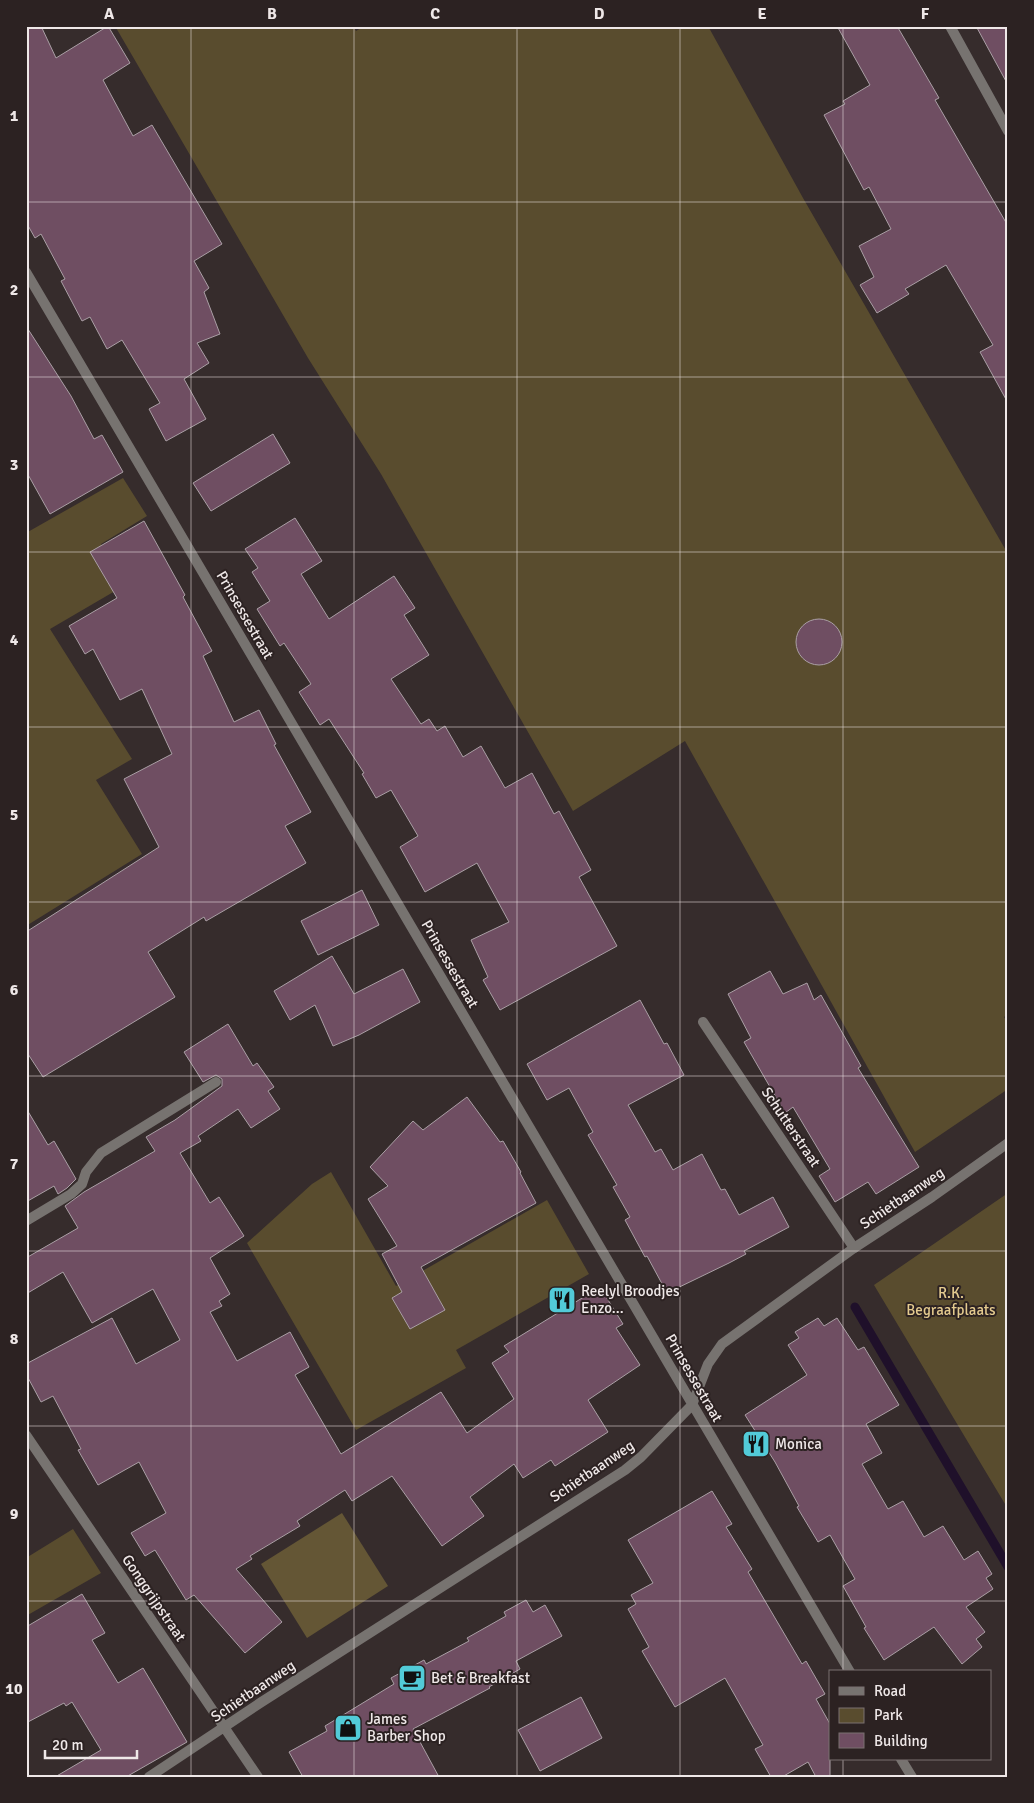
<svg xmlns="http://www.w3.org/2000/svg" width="1034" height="1803" viewBox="0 0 1034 1803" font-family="Signika,sans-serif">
  <rect width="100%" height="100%" fill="#362c2c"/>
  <!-- green -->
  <path fill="#594c2e" d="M115,26H353L356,31L364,26H708L803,198L1008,554V1014L1004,1017L1008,1023V1089L915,1152L685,741L573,811L381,474L308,358Z
    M123,478L147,516L101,544L127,584L50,629L132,759L96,780L142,854L26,926V533Z
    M331,1172L396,1286L547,1200L589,1274L456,1350L466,1368L356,1430L247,1243L312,1184Z
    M1008,1193V1509L874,1285Z
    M73,1529L101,1573L26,1616V1558Z"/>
  <!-- forest -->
  <path fill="#645635" d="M342,1513L388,1586L307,1638L261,1564Z"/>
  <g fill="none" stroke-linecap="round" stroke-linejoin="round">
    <!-- stream -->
    <path stroke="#1f102a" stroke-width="9" d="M855,1307L1008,1567"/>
  </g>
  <!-- building -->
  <path fill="#6f4e62" stroke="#aa9fa5" d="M26,26H41L56,58L108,26L130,63L103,80L133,136L152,125L222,244L194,261L209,288L204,292L220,334L197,343L209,363L184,379L206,419L166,441L149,409L160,403L122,340L107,349L90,317L82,321L61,281L65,279L41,234L35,238L26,222Z
    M837,26H897L939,98L935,100L1008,226V403L980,352L993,345L946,265L905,289L909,294L877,313L860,285L874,277L859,246L891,229L869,187L864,190L824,115L845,104L843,101L870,85Z
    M976,26H1008V85Z
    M26,326L71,396L94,439L102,435L123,472L50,514L26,471Z
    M273,434L290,463L211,511L193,483Z
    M295,518L322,561L301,574L329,619L394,576L415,608L404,615L429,655L391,679L421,724L429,719L437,731L445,726L463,757L481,746L505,788L532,773L554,814L559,811L591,870L579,877L617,946L500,1010L483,980L488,977L471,940L509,922L477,863L425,892L400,847L418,836L391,790L376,798L362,774L364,773L329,719L320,725L299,692L311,684L284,643L280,646L257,609L270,601L252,572L258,568L245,549Z
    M144,521L185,595L183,597L212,651L203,656L234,722L259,710L276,744L274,745L311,812L285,826L306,863L206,921L204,917L148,952L175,997L43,1077L26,1051V932L159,847L124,779L172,754L142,689L120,700L93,649L85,654L69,626L117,598L90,552Z
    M796 642a23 23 0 1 1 46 0a23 23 0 1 1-46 0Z
    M362,890L379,925L318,955L301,921Z
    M332,956L354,994L403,969L420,1002L359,1035L333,1046L315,1005L290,1020L274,991Z
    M770,971L783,994L807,983L814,1000L821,995L861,1066L858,1068L919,1167L876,1194L868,1182L835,1202L819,1176L830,1169L793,1107L785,1113L744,1042L751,1038L728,994Z
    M640,1000L664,1044L667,1043L684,1075L628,1105L655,1152L661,1149L673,1170L702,1154L721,1190L725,1189L739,1215L773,1197L789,1227L744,1251L746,1254L729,1263L667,1293L647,1256L645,1257L625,1220L630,1217L613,1187L617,1185L588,1135L593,1132L569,1088L547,1100L527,1064Z
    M228,1024L253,1066L257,1063L274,1087L268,1091L280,1109L251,1128L238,1109L198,1136L201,1141L180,1153L210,1203L219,1197L244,1236L210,1258L230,1294L219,1301L222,1306L210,1312L237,1361L290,1332L309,1367L295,1375L341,1454L441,1392L467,1433L514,1399L492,1363L509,1352L504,1346L600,1287L623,1324L616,1328L640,1365L588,1400L608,1432L555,1466L551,1460L523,1478L514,1464L470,1497L484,1516L442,1546L392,1476L352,1501L345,1490L297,1521L300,1526L250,1556L252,1559L236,1569L282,1622L245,1653L194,1595L186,1600L155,1550L145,1556L131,1533L166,1513L139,1462L98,1485L78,1450L81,1449L53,1396L41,1402L26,1374V1364L112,1318L136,1364L180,1340L153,1289L92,1323L63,1272L26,1294V1258L78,1228L65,1206L84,1192L155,1151L146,1137L175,1120L222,1086V1079L216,1075L203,1082L184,1052Z
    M467,1097L500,1142L503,1141L521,1172L520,1173L536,1203L421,1267L445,1310L410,1329L392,1298L402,1292L382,1254L397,1246L368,1199L388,1186L370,1167L413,1121L423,1130Z
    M26,1108L48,1145L54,1141L76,1179L67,1188L58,1194L54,1186L26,1202Z
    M818,1318L824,1326L837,1318L858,1350L864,1347L899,1405L866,1424L882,1453L862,1464L888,1509L903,1501L924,1537L943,1526L964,1560L978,1551L992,1574L986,1578L993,1589L966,1607L985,1632L976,1639L982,1647L962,1664L934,1627L884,1660L864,1628L866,1627L843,1586L855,1579L830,1535L818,1542L797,1507L799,1506L775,1462L745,1415L807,1375L788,1345L799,1338L795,1332Z
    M712,1491L732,1524L726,1527L752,1569L748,1572L802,1664L806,1661L825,1694L816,1699L830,1724V1777H816L808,1762L782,1777H771L755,1749L763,1745L725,1678L675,1707L642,1651L649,1647L628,1609L636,1604L631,1595L653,1583L628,1540Z
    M82,1594L105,1633L92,1640L118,1683L143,1668L187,1742L126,1777H55L101,1750L72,1702L66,1706L64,1703L26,1723V1627Z
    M526,1600L533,1612L545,1605L562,1636L516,1661L520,1669L489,1687L490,1688L413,1729L439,1777H303L289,1752L327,1731L325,1726L394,1684L391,1678L424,1660L426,1664L469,1641L467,1638L506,1616L504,1612Z
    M581,1697L602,1738L540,1771L518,1730Z"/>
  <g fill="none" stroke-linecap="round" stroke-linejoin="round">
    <!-- lane -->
    <path stroke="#777370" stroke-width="10" d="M703,1022L854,1248
      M26,1221L71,1194L82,1184L86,1172L101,1153L216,1082"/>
    <!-- street -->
    <path stroke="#777370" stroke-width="10" d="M950,26L1008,131
      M26,272L850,1672
      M26,1435L258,1777
      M901,1759L912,1777
      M149,1777L260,1703L625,1470L641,1457L692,1405L708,1364L722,1344L854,1248L932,1197L1008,1143"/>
  </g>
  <!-- grid -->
  <path fill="none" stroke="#efe8e8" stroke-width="1" stroke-opacity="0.55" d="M191,26V1777M354,26V1777M517,26V1777M680,26V1777M843,26V1672M26,202H1008M26,377H1008M26,552H1008M26,727H1008M26,902H1008M26,1076H1008M26,1251H1008M26,1426H1008M26,1601H1008M843,1759V1777"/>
  <!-- icons -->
  <defs>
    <symbol id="restaurant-square" viewBox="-11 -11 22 22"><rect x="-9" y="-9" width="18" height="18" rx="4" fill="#52cbd8" stroke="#2c2222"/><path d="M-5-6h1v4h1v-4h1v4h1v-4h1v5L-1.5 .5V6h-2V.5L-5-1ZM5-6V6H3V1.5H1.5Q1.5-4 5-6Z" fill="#111"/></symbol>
    <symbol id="cafe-square" viewBox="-11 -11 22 22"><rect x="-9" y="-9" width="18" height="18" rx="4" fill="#52cbd8" stroke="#2c2222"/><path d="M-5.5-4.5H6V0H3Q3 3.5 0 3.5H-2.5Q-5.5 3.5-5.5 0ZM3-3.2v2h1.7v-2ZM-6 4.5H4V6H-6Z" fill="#111"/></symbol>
    <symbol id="shop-square" viewBox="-11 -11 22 22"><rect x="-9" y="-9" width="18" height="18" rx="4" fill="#52cbd8" stroke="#2c2222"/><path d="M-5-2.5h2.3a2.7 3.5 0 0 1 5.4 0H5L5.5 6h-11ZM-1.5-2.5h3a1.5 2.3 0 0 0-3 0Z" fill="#111"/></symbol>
  </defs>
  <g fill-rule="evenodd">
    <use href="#restaurant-square" x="546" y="1284" width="32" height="32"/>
    <use href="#restaurant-square" x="740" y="1428" width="32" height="32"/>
    <use href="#cafe-square" x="396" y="1662" width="32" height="32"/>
    <use href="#shop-square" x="332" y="1712" width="32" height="32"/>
  </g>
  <g text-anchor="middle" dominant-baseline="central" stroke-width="4" stroke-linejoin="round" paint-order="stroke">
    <!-- street labels -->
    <g font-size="15" fill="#efe8e8" stroke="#2c2222">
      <text transform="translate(245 615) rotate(60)">Prinsessestraat</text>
      <text transform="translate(450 964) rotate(60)">Prinsessestraat</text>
      <text transform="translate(791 1127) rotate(56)">Schutterstraat</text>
      <text transform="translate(902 1198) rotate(-34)">Schietbaanweg</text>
      <text transform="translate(694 1378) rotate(60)">Prinsessestraat</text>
      <text transform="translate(592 1471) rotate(-34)">Schietbaanweg</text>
      <text transform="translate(154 1598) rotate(56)">Gonggrijpstraat</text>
      <text transform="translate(253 1691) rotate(-34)">Schietbaanweg</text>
    </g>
    <!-- poi labels -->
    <g font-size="15" fill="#efe8e8" stroke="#2c2222" text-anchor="start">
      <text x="581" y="1291">Reelyl Broodjes<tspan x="581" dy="17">Enzo...</tspan></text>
      <text x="775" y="1444">Monica</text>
      <text x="431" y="1678">Bet &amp; Breakfast</text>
      <text x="367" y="1719">James<tspan x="367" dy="17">Barber Shop</tspan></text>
    </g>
    <!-- park labels -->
    <g font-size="15" fill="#e5cb8f" stroke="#2c2222">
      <text x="951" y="1293">R.K.<tspan x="951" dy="17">Begraafplaats</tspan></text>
    </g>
  </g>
  <!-- border -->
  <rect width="1034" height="1803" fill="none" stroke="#2c2222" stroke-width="55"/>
  <!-- legend -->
  <rect x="829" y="1670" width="162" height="90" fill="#2c2222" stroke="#7a7171"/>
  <rect x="839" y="1687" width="25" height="8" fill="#777370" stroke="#7a7171"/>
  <text x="874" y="1696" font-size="15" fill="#efe8e8">Road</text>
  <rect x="839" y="1708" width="25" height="15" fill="#594c2e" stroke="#7a7171"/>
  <text x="874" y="1720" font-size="15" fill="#efe8e8">Park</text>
  <rect x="839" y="1733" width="25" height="15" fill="#6f4e62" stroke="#7a7171"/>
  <text x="874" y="1746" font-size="15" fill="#efe8e8">Building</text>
  <!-- scale -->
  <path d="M45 1750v8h92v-8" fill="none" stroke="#efe8e8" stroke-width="2.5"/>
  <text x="52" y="1750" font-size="15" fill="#efe8e8" stroke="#2c2222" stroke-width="4" paint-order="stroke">20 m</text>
  <rect x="28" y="28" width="978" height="1748" fill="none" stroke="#efe8e8" stroke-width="2"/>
  <g font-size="16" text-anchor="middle" font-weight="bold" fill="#efe8e8">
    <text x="109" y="19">A</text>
    <text x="272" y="19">B</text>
    <text x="435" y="19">C</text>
    <text x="599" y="19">D</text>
    <text x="762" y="19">E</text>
    <text x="925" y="19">F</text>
    <text x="14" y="121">1</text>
    <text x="14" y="295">2</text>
    <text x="14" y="470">3</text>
    <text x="14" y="645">4</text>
    <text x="14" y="820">5</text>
    <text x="14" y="995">6</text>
    <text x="14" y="1169">7</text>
    <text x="14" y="1344">8</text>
    <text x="14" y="1519">9</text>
    <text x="14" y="1694">10</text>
  </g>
</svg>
